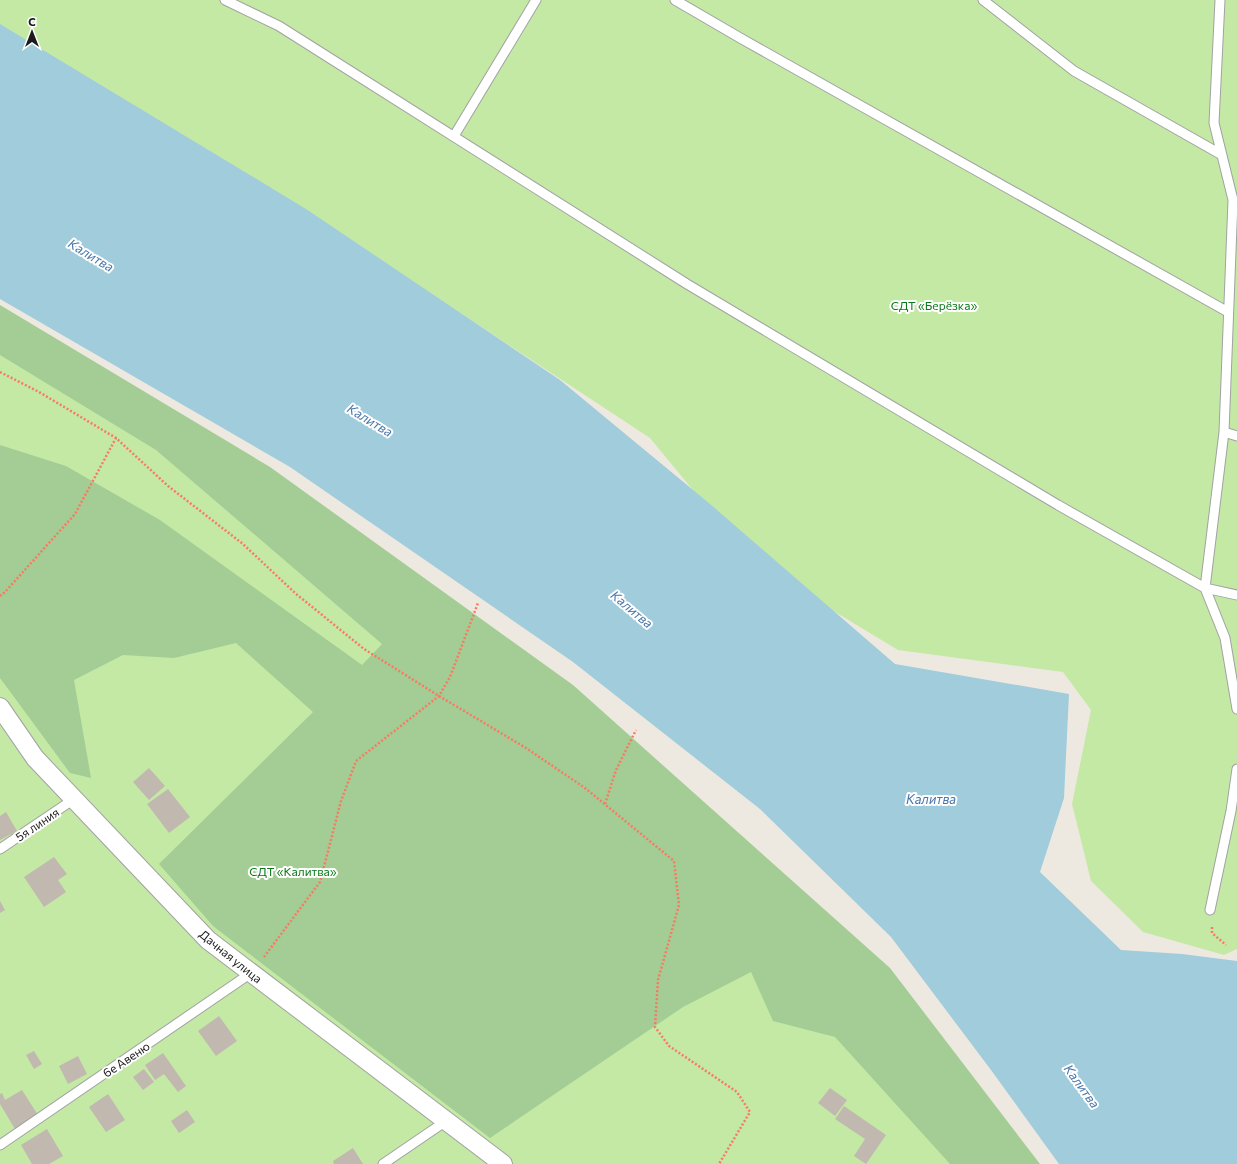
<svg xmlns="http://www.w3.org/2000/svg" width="1237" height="1164" viewBox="0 0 1237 1164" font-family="Commissioner,sans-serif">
  <rect width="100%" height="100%" fill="#ede9e0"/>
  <!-- grass -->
  <path fill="#c4e9a5" d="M0,0H1237V949L1224,955L1143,932L1091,881L1072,804L1091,710L1063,672L898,650L769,572L711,512L650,438L351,241L0,40Z
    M0,326L334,527L1014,1164H0Z"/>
  <!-- forest -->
  <path fill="#a3cd94" d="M0,305L270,467L573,685L890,968L1040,1164H950L835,1037L773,1021L751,972L683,1007L490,1138L213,926L159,864L313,712L236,643L174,658L123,655L74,680L91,778L70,773L0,678V445L66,466L160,520L362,665L382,644L156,450L0,355Z"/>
  <!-- water -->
  <path fill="#a0ccdc" d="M0,24L306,209L560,380L710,504L895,664L1069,694L1064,798L1040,872L1121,950L1182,954L1237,961V1164H1059L991,1070L891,937L760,809L573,662L290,467L0,299Z"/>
  <!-- building -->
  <path fill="#c1b8b0" d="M149,768L165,786L149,800L133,782Z
    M168,789L190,817L169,833L147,804Z
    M6,812L17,831L0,840V816Z
    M54,857L67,874L58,880L66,892L44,907L24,877Z
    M0,901L5,910L0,913Z
    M219,1016L237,1041L216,1056L198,1031Z
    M34,1051L42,1064L34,1069L26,1055Z
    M163,1053L186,1086L178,1092L164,1074L155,1080L145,1065Z
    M78,1056L87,1074L68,1084L59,1066Z
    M144,1069L154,1082L143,1090L133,1077Z
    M830,1088L847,1100L835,1116L818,1103Z
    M22,1090L38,1115L15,1129L0,1104V1094L2,1093L5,1100Z
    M108,1094L125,1120L106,1132L89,1107Z
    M844,1106L886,1135L866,1164L854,1156L865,1139L835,1119Z
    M187,1110L195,1122L179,1133L171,1121Z
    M47,1129L63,1156L49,1164H32L21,1145Z
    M353,1148L363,1164H334L333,1161Z"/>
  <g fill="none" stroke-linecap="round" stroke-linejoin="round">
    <defs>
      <path id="lane" d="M225,0L279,26L687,284L1058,505L1205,588L1237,595
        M675,0L742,39L1228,312
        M983,0L1074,71L1222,155
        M1220,0L1214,123L1233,200L1224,432L1205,588L1225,638L1237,709
        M454,136L536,0
        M1224,432L1237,436
        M0,849L74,799
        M1210,910L1231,811L1237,769
        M0,1145L251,973
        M383,1164L446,1121"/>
      <path id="street" d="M0,707L35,758L208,940L503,1164"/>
    </defs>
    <!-- lane casing -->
    <use href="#lane" stroke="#a2a2a2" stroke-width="11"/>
    <!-- street casing -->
    <use href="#street" stroke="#a2a2a2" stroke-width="20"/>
    <!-- path -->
    <path stroke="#fa7964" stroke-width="2.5" stroke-dasharray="2 2" stroke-linecap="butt" d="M0,372L39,392L116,438L168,486L243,544L295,593L364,649L439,696L526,748L585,788L674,861L679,905L658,980L655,1027L669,1046L737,1092L750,1112L719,1164
      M0,596L5,592L75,514L116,438
      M605,804L616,770L636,730
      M1212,927V933L1226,945
      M264,957L320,882L341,801L356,761L439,696L450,677L478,603"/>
    <!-- lane -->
    <use href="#lane" stroke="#fff" stroke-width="9"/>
    <!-- street -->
    <use href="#street" stroke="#fff" stroke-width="18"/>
  </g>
  <g text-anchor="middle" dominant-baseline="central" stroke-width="4" stroke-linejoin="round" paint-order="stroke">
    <!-- park labels -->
    <g font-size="12" fill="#0a7817" stroke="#fff">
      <text x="934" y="305">СДТ «Берёзка»</text>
      <text x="293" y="871">СДТ «Калитва»</text>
    </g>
    <!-- street labels -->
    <g font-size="12" fill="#1b1b1b" stroke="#fff">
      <text transform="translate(37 824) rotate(-34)">5я линия</text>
      <text transform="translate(231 956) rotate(39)">Дачная улица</text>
      <text transform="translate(126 1059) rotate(-34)">6е Авеню</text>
    </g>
    <!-- water labels -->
    <g font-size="13" font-style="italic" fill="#4876aa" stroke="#fff">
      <text transform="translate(91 255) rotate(31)">Калитва</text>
      <text transform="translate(370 420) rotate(31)">Калитва</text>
      <text transform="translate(632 609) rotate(40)">Калитва</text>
      <text x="931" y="799">Калитва</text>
      <text transform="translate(1082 1086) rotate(54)">Калитва</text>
    </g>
  </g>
  <!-- north arrow -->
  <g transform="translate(32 32)" stroke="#ffffff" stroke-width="3" paint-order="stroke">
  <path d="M0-3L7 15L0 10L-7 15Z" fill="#1b1b1b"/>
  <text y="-6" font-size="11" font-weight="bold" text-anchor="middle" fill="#1b1b1b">С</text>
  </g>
</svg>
